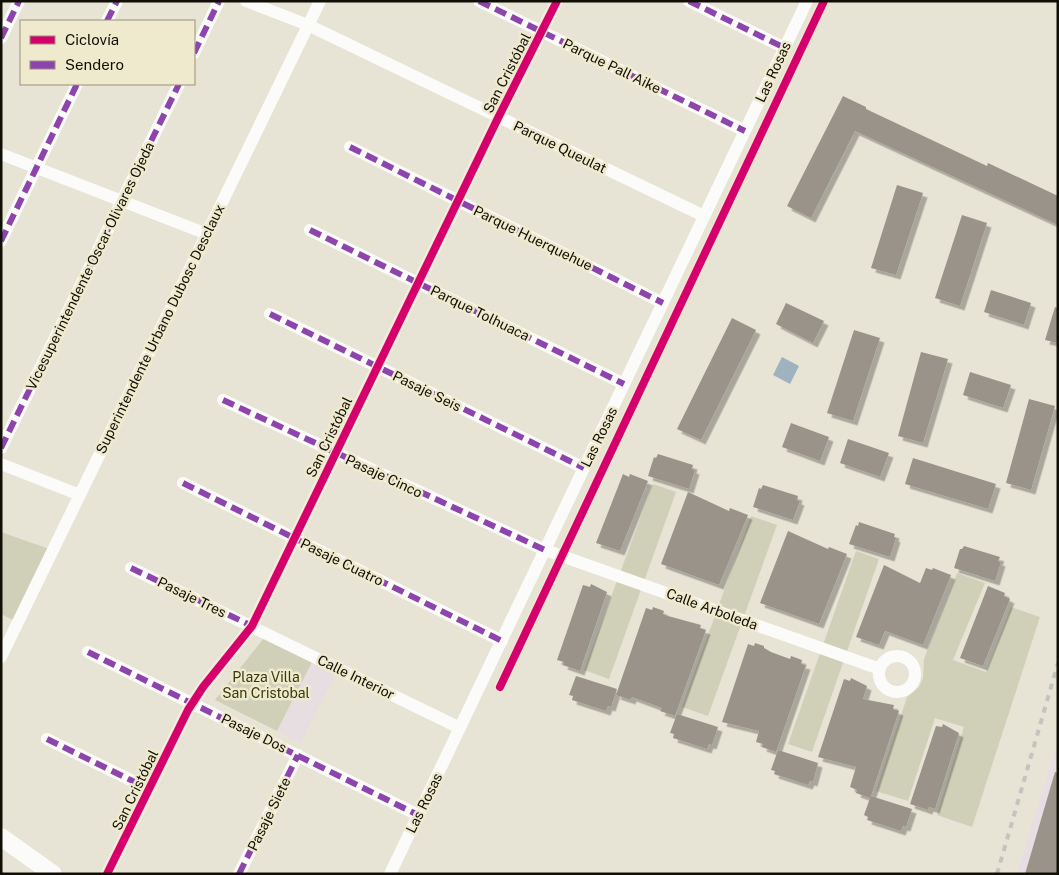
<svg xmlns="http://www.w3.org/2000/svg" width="1059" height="875" viewBox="0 0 1059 875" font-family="'Public Sans',sans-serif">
  <defs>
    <filter id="shadow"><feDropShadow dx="4.5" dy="4.5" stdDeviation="0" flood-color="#0004"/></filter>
  </defs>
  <rect width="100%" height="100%" fill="#e7e4d5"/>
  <!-- industrial -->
  <path fill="#e6dee3" d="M1058,742V874H1017Z"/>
  <!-- education -->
  <path fill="#e7dee2" d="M312,662L336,674L301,743L277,731Z"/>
  <!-- green -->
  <path fill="#cfd0b7" d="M653,484L676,492L609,679L584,670Z
    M751,516L777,525L708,716L682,707Z
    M1,532L49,549L15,621L1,614Z
    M856,551L879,559L812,752L788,744Z
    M957,573L985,583L953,660L986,672L1011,607L1040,617L972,827L937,815L964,727L935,718L908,801L876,791L907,697L919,687L923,678L924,659Z
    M264,638L312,662L277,731L215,700Z"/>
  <!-- water -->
  <path fill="#9eb2bf" d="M782,357L799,366L790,384L773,375Z"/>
  <!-- building -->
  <path fill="#99938a" filter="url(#shadow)" d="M843,96L866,107V109L987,166L988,163L1058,196V225L855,131L811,218L787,206Z
    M897,185L923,193L896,275L871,268Z
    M962,215L987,223L960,306L935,298Z
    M991,290L1031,303L1024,325L984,312Z
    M786,303L824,321L813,343L776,324Z
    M1055,307L1058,308V343L1045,340Z
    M732,318L756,330L701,440L677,429Z
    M854,330L880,338L853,421L827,413Z
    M921,352L948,359L923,443L898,436Z
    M970,372L1011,385L1003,408L963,395Z
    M1029,399L1055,406L1031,490L1006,483Z
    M791,423L829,437L820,461L782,447Z
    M848,439L889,453L880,477L840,463Z
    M658,454L693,465L692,469L695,470L689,489L648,476L654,457L656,458Z
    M913,458L996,484L988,509L905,484Z
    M623,474L629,477L630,474L648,481L620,551L596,543Z
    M763,485L798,496L797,500L800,501L793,520L753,507L759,488L761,489Z
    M688,492L729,511L730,508L748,515L719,585L661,564Z
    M859,522L895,534L894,537L896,538L890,557L849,544L856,525L858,526Z
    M788,531L828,549L829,547L847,554L819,624L760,603Z
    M964,546L1000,557L998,561L1001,562L995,581L954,568L960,549H962Z
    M884,565L920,583L926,568L932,570L933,568L951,575L923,645L885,631L879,645L856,637Z
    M591,584L607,592L580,671L563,665L564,662L557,660L583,585L590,587Z
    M988,586L1005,593L1004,596L1010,599L983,666L960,658Z
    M653,607L664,611L663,614L668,616L701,625L700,628L706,630L675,716L660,711L662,708L632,697L631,700L616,695L646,608L652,610Z
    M755,643L764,646V648L771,652L790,659L791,656L802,660L801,664L806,665L776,752L762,747L763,744L756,742L759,731L722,722L748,644L754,646Z
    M576,676L617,689L611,707L608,706L606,711L572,700L573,696L569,695Z
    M851,678L867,686L863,699L894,705L893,709L899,711L871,796L912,809L906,827L903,826L901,831L867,820L868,817L864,815L870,798L856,793L857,790L850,787L856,767L818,757L844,679L850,681Z
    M677,714L718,727L712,745L709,744L707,749L673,738L674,734L670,733Z
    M943,724L959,733L935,809L929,807L928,810L910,804L936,726L942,727Z
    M778,750L818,763L813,782L810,781L808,785L774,774L775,771L771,770Z
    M1055,772L1058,773V874H1025Z"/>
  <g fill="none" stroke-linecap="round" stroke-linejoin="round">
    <!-- street -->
    <path stroke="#fbfbf9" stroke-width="12" d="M246,1L308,25L704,216
      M479,1L745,131
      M689,1L785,48
      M107,21L117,1
      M1,38L19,1
      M194,53L219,1
      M350,147L663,303
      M1,154L207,234
      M310,230L624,384
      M1,241L77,84
      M270,314L584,468
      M223,400L545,550L880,669
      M1,448L179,84
      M1,464L80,495
      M183,483L502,641
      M131,568L460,728
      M88,652L418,815
      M879 674a18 18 0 1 1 36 0a18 18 0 1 1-36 0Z
      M1,657L320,1
      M47,739L149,789
      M107,874L188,710L203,687L252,626L498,118L557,1
      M239,874L298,755
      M390,874L807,1"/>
    <!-- secondary -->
    <path stroke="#fbfbf9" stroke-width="18" d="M1,837L53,874"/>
    <!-- rail -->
    <path stroke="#c3c3bf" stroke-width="4" stroke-dasharray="6 6" stroke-linecap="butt" d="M997,874L1058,663"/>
    <!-- quiet -->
    <path stroke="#8e44ad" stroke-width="6" stroke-dasharray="12 6" stroke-linecap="butt" d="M479,1L745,131
      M689,1L785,48
      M107,21L117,1
      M1,38L19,1
      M194,53L219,1
      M350,147L663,303
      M310,230L624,384
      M1,241L77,84
      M270,314L584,468
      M223,400L545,550
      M1,448L179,84
      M183,483L502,641
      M131,568L252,626
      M88,652L418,815
      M47,739L149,789
      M239,874L298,755"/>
    <defs>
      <path id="cycleway" d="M500,687L824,1
        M107,874L188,710L203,687L252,626L498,118L557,1"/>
    </defs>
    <!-- cycleway casing -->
    <use href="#cycleway" stroke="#efe9cd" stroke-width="11"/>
    <!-- cycleway -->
    <use href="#cycleway" stroke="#d6006c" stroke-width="8"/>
  </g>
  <g text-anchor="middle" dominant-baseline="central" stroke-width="5" stroke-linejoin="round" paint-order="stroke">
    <!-- street labels -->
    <g font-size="14" fill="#100e05" stroke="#efe9cd">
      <text transform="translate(612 66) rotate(26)">Parque Pall Aike</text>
      <text transform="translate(773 72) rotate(-65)">Las Rosas</text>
      <text transform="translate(507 73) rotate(-63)">San Cristóbal</text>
      <text transform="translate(560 147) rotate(26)">Parque Queulat</text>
      <text transform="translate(533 238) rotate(26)">Parque Huerquehue</text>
      <text transform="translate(90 266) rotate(-64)">Vicesuperintendente Oscar Olivares Ojeda</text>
      <text transform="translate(480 313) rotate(26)">Parque Tolhuaca</text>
      <text transform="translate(160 329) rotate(-64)">Superintendente Urbano Dubosc Desclaux</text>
      <text transform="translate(427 391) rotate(26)">Pasaje Seis</text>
      <text transform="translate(329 437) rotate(-64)">San Cristóbal</text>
      <text transform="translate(599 437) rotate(-64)">Las Rosas</text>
      <text transform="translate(384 476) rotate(25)">Pasaje Cinco</text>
      <text transform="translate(342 562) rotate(26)">Pasaje Cuatro</text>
      <text transform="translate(192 597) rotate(26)">Pasaje Tres</text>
      <text transform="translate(712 609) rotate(20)">Calle Arboleda</text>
      <text transform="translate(356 677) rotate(26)">Calle Interior</text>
      <text transform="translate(254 733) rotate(26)">Pasaje Dos</text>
      <text transform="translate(135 790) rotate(-64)">San Cristóbal</text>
      <text transform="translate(424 803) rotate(-64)">Las Rosas</text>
      <text transform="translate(269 814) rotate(-64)">Pasaje Siete</text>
    </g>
    <!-- park labels -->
    <g font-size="14" fill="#37390c" stroke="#efe9cd">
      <text x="266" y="677">Plaza Villa<tspan x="266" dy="16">San Cristobal</tspan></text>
    </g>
  </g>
  <!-- border -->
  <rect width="1059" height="875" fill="none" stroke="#100e05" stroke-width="5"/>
  <!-- legend -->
  <rect x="20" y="20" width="175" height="65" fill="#efe9cd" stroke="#96917d"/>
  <rect x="30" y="36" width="25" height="8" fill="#d6006c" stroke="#96917d"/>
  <text x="65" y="45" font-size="15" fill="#100e05">Ciclovía</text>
  <rect x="30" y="61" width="25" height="8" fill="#8e44ad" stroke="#96917d"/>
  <text x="65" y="70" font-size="15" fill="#100e05">Sendero</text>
</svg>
